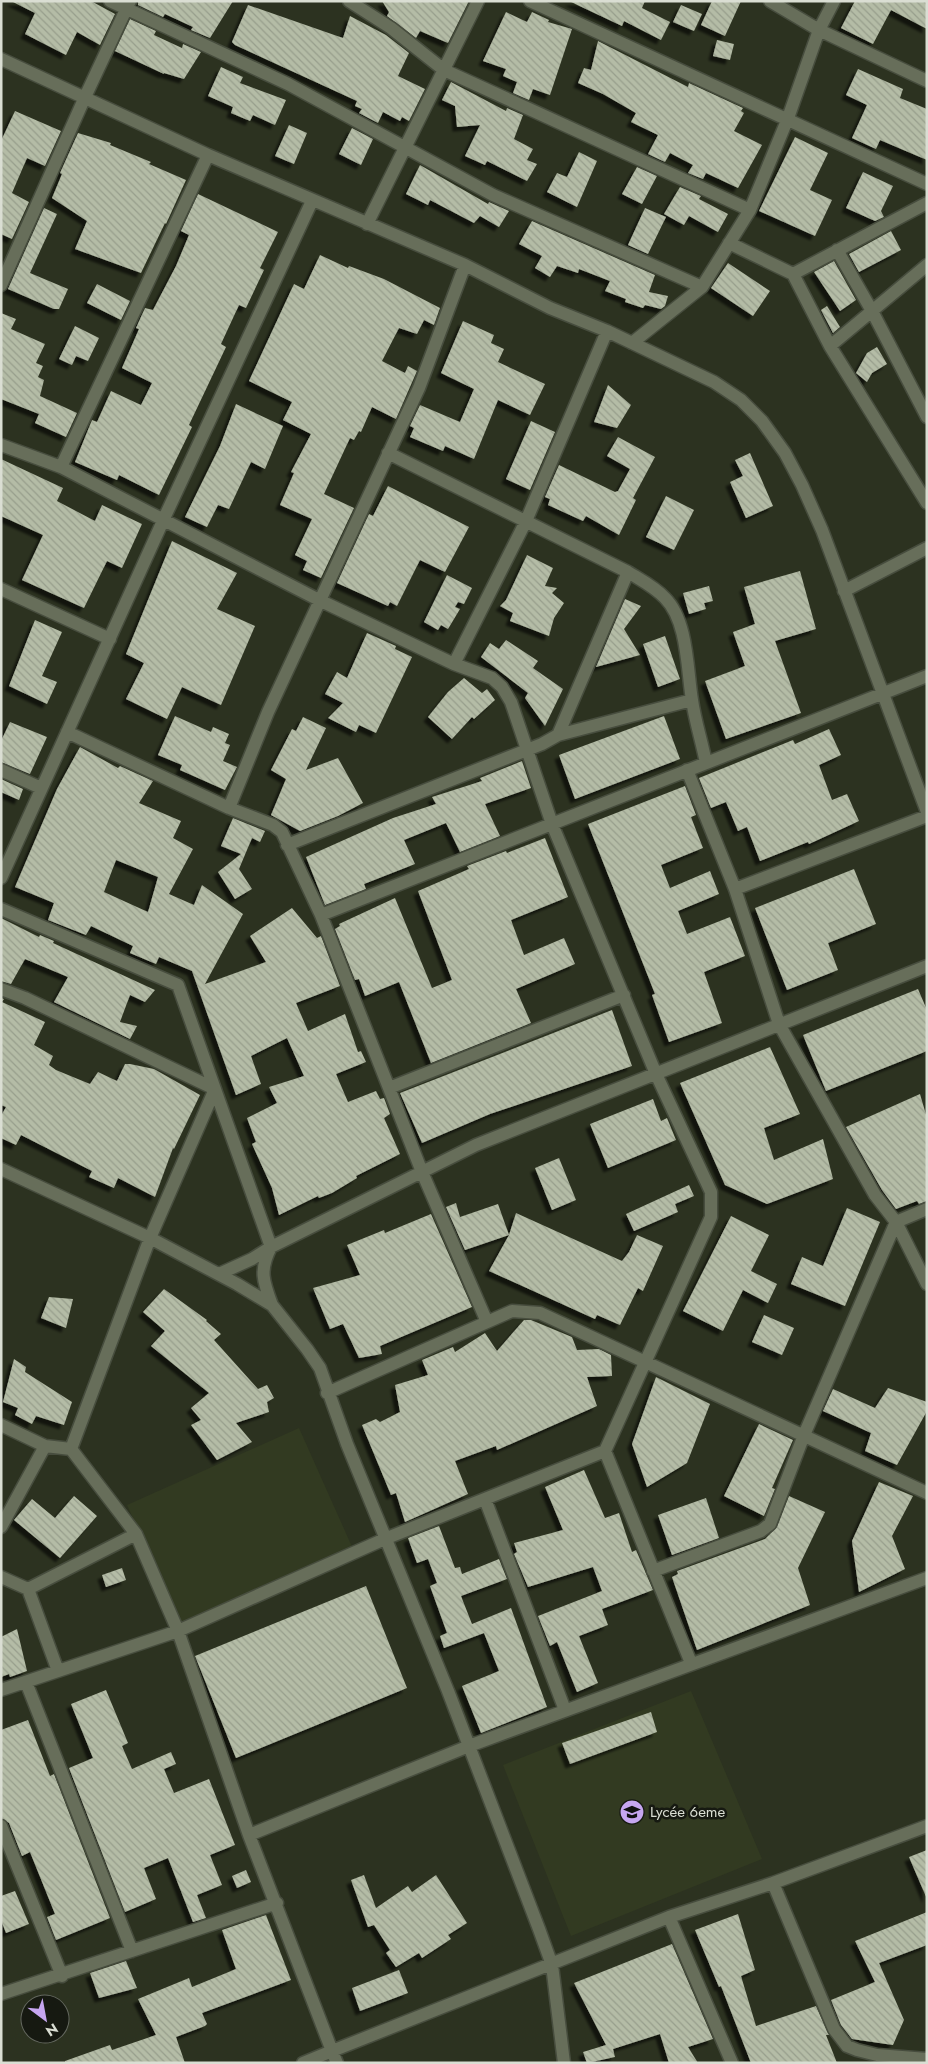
<svg xmlns="http://www.w3.org/2000/svg" width="928" height="2064" viewBox="0 0 928 2064" font-family="Jost,sans-serif">
  <defs>
    <pattern id="building-back-hatch" width="6" height="6" patternUnits="userSpaceOnUse" patternTransform="scale(1.25)"><rect width="6" height="6" fill="#b4bca6"/><path d="M-1 5l2 2M0 0l6 6M5-1l2 2" fill="none" stroke="#979e8c"/></pattern>
    <filter id="shadow"><feDropShadow dx="-4.5" dy="4.5" stdDeviation="1" flood-color="#0009"/></filter>
  </defs>
  <rect width="100%" height="100%" fill="#2c3220"/>
  <!-- built -->
  <path fill="#323a21" d="M299,1428L353,1549L181,1625L127,1505Z
    M691,1691L762,1859L571,1936L503,1765Z"/>
  <!-- building -->
  <path fill="url(#building-back-hatch)" fill-rule="evenodd" filter="url(#shadow)" d="M11,1H91L115,14L100,45L77,32L66,55L25,34L35,13Z
    M138,1H233L210,38L191,30L193,27L165,14L163,17L138,5Z
    M382,1H469L448,43L420,31L416,38L387,16L389,12Z
    M569,1H645L642,8L670,22L661,40L624,21L622,26Z
    M712,1H741L725,36L701,25Z
    M855,1H927V29L891,10L873,44L841,28Z
    M248,5L343,38L350,16L386,35L409,53L398,76L425,89L409,121L402,117L400,121L383,112L378,123L359,113L362,109L355,106L357,101L235,45L232,42Z
    M681,5L702,14L694,31L673,22Z
    M506,12L527,22L532,12L549,20L548,22L572,29L550,95L533,89L529,100L513,93L517,82L503,76L506,69L483,61Z
    M130,19L156,31L154,35L182,48L183,44L201,52L184,79L164,73V74L115,51Z
    M717,40L734,44L730,60L713,56Z
    M598,41L688,87L689,83L743,108L741,111L744,113L734,131L762,145L738,188L706,173L703,179L688,173L693,165L670,153L665,162L648,154L658,135L631,122L636,113L603,94L578,83L584,68L591,70Z
    M221,67L243,77L240,83L286,100L275,125L253,115L250,121L231,113L233,107L208,96Z
    M858,69L903,89L900,98L927,109V160L880,140L876,149L852,138L867,105L846,95Z
    M451,82L506,111L507,108L523,115L514,139L533,149L527,160L537,164L527,181L487,161L485,165L465,156L480,125L457,127L455,106L442,100Z
    M15,111L61,131L45,166L27,158L12,193L29,202L12,239L1,234V141Z
    M289,125L307,133L294,164L275,156Z
    M352,128L373,139L361,165L339,154Z
    M78,133L111,143L110,145L151,162L149,164L186,180L166,224L165,223L141,273L75,249L87,221L52,198L62,174L60,173Z
    M795,137L828,153L810,190L832,200L815,236L759,211Z
    M579,152L597,161L577,207L547,192L557,173L567,177Z
    M420,165L488,204L489,202L509,211L499,227L480,216L474,223L430,200L428,205L406,194Z
    M637,167L657,176L642,204L622,194Z
    M863,172L893,186L881,211L884,217L875,221L846,208Z
    M680,187L701,196L699,199L728,214L718,232L689,216L684,225L664,214Z
    M198,194L278,232L260,268L264,270L246,308L239,305L221,344L226,347L189,425L192,427L159,495L119,475L117,480L75,462L92,420L97,422L111,391L141,405L152,383L122,368L139,329L136,328L145,308L153,310L176,266L189,235L181,231Z
    M44,208L57,214L30,273L68,289L59,309H54L8,289Z
    M645,208L666,217L648,254L628,245Z
    M532,221L655,275L649,292L668,296L665,306L661,309L645,305L643,308L625,302L626,299L605,291L610,281L579,269L578,273L557,266L550,277L535,268L542,256L519,244Z
    M891,231L901,250L859,272L849,254Z
    M320,255L348,268L349,266L384,279L440,308L434,325L424,320L417,334L399,328L382,361L405,373L408,366L417,371L396,419L372,407L361,432L359,431L354,440L350,438L324,494L354,508L321,578L303,570L307,561L295,555L312,519L280,505L294,473L291,472L311,434L283,420L292,402L249,381L294,284L304,289Z
    M834,261L856,300L840,311L814,272Z
    M728,263L770,291L753,316L711,288Z
    M97,284L130,301L121,320L87,303Z
    M827,306L840,327L833,333L821,310Z
    M1,313L16,319L11,329L45,344L36,363L43,366L38,377L44,380L40,396L77,413L66,437L35,423L39,414L1,399Z
    M463,321L494,335L491,343L504,349L498,362L545,384L530,415L498,400L474,459L445,446L443,451L410,437L414,428L410,426L420,405L460,422L474,389L441,373Z
    M75,326L99,338L88,361L76,356L72,365L59,359Z
    M877,347L887,364L872,373L867,382L856,373L867,353Z
    M608,385L631,405L617,428L594,422Z
    M236,404L283,426L265,469L251,462L229,509L218,505L207,527L185,517L220,446Z
    M531,421L555,432L530,490L506,479Z
    M618,437L655,457L633,498L636,500L619,535L586,516L583,521L548,505L550,499L545,497L559,465L615,492L618,491L630,469L607,456Z
    M750,453L773,506L746,518L730,482L743,476L735,460Z
    M1,459L63,488L57,501L95,521L102,505L142,524L122,568L107,561L84,608L22,580L43,535L1,516Z
    M388,486L469,527L445,572L420,560L397,606L390,602L388,606L337,583L369,514L373,516Z
    M666,496L694,510L674,550L646,537Z
    M172,541L237,573L217,609L255,626L221,705L182,687L167,719L126,699L144,663L126,654Z
    M527,555L553,568L545,586L557,588L552,593L564,603L554,618L549,636L510,621L513,613L500,606L506,600Z
    M800,571L816,629L775,641L801,713L726,739L705,681L745,666L733,632L755,624L744,587Z
    M447,575L472,588L464,604L458,602L455,607L460,609L448,629L441,625L438,630L424,622Z
    M709,586L713,601L704,603L706,609L689,614L683,593Z
    M625,599L641,606L624,629L640,655L596,667Z
    M35,620L62,632L42,676L57,682L47,704L9,686Z
    M367,633L396,646L395,649L412,657L376,733L359,725L356,732L328,718L343,703L325,694L337,672L347,678Z
    M665,636L680,679L658,687L643,644Z
    M506,640L538,661L533,668L563,689L545,726L525,698L528,693L481,657L490,643L499,649Z
    M464,678L482,693L487,689L495,700L474,719L472,717L452,739L428,717L448,692Z
    M175,716L211,732L213,727L229,734L225,743L230,745L223,761L237,767L225,790L180,770L182,765L158,755Z
    M664,716L680,759L575,799L559,755Z
    M303,717L326,728L306,770L338,758L363,803L338,816L300,831L271,815L286,779L271,770L292,729L296,731Z
    M10,722L47,737L30,774L1,762V741Z
    M829,729L841,755L819,765L832,800L847,794L859,821L809,844L808,842L760,861L747,827L738,831L726,802L711,808L699,778L793,740L795,744Z
    M80,747L118,768L120,766L153,781L139,803L181,821L173,838L193,849L169,894L194,905L202,885L243,914L205,984L266,962L250,936L292,908L317,938L321,936L340,986L296,1003L308,1031L345,1014L358,1052L361,1051L366,1062L336,1074L348,1102L376,1091L380,1099L384,1098L390,1114L384,1118L400,1154L356,1176L357,1178L332,1193L319,1198L318,1196L279,1215L272,1188L252,1144L256,1142L247,1118L277,1103L269,1087L304,1076L287,1038L251,1056L261,1084L236,1095L192,971L159,957L156,964L130,953L133,946L91,926L86,935L48,920L54,903L15,887L57,789ZM116,860L158,877L148,912L104,892Z
    M522,761L531,788L485,804L500,836L460,852L446,823L404,840L415,864L364,884L366,889L325,905L306,857L393,818L436,804L432,797L482,781L480,778Z
    M1,779L23,789L19,800L1,792Z
    M685,786L696,815L691,817L703,848L661,865L670,888L710,871L719,894L678,911L687,934L730,917L745,956L704,972L722,1023L669,1042L652,995L655,994L588,824Z
    M233,818L265,831L260,842L252,838L239,869L252,889L235,899L218,872L241,854L221,846Z
    M545,838L568,897L511,920L524,955L564,938L575,964L516,989L531,1023L431,1063L399,982L365,996L359,979L355,980L335,929L340,926L339,924L395,898L432,988L452,980L418,891L469,869L467,866L506,851L507,853Z
    M854,869L876,924L828,943L838,970L787,990L755,908Z
    M1,918L39,937L40,935L54,941L53,943L155,990L145,1002L130,995L120,1022L137,1026L130,1039L54,1002L68,977L25,959L11,984L1,981Z
    M918,989L927,1010V1051L826,1091L803,1035Z
    M1,998L4,999L2,1002L45,1022L34,1045L53,1056L49,1065L56,1070L90,1084L98,1072L117,1081L125,1064H130L154,1069L200,1095L174,1149L173,1148L155,1197L118,1178L114,1188L89,1177L92,1171L21,1135L16,1145L1,1138V1116L6,1107L1,1105Z
    M612,1010L632,1066L490,1114L422,1143L400,1093Z
    M770,1047L800,1114L764,1128L774,1160L823,1139L833,1179L767,1204L725,1185L680,1083Z
    M920,1094L927,1118V1201L919,1204L917,1201L896,1209L882,1190L846,1127Z
    M653,1099L661,1121L667,1118L676,1140L608,1168L590,1124Z
    M559,1158L576,1200L552,1210L535,1168Z
    M689,1185L694,1196L675,1204L678,1212L634,1231L626,1214Z
    M456,1203L460,1217L498,1204L509,1235L465,1250L446,1207Z
    M847,1208L880,1222L845,1306L791,1284L802,1257L823,1266Z
    M516,1213L622,1261L629,1252L637,1235L663,1246L643,1291L638,1288L620,1325L597,1315L595,1319L489,1271L509,1235Z
    M431,1214L472,1307L380,1346L382,1354L359,1358L343,1324L330,1329L313,1288L360,1275L347,1245L384,1230L385,1233Z
    M731,1216L769,1235L751,1271L777,1284L768,1303L743,1290L723,1331L683,1311Z
    M164,1289L207,1320L206,1321L221,1334L214,1340L258,1389L267,1385L274,1398L267,1402L269,1412L236,1423L252,1442L217,1460L191,1425L201,1420L191,1408L209,1393L151,1346L165,1331L143,1312Z
    M49,1297L73,1299L66,1328L41,1318Z
    M764,1315L794,1328L782,1355L752,1342Z
    M524,1320H531L572,1337L577,1350L599,1349L611,1355L612,1376L587,1377L597,1406L497,1450L496,1446L455,1461L468,1494L405,1522L396,1493L391,1495L362,1425L376,1419L380,1422L400,1412L395,1385L428,1375L422,1360L453,1347L455,1352L485,1333L497,1351Z
    M14,1359L26,1367L25,1372L72,1402L64,1425L36,1416L32,1424L15,1415L18,1408L3,1402Z
    M656,1377L710,1404L687,1463L647,1487L632,1444Z
    M888,1388L927,1402V1411L897,1465L865,1451L871,1433L823,1411L833,1389L875,1408Z
    M759,1424L793,1440L772,1488L775,1489L764,1516L724,1496Z
    M584,1470L605,1518L619,1513L632,1552L636,1550L653,1590L602,1609L608,1625L579,1636L598,1683L577,1692L557,1642L550,1646L538,1616L602,1591L593,1567L528,1587L514,1554L517,1552L514,1543L563,1530L545,1487Z
    M879,1482L913,1496L892,1536L905,1569L859,1592L852,1541Z
    M74,1496L97,1516L60,1558L14,1520L32,1499L55,1518Z
    M789,1496L825,1512L798,1568L810,1605L697,1650L672,1577L678,1574L677,1571L765,1539L777,1527Z
    M706,1498L719,1538L672,1555L658,1515Z
    M439,1526L455,1568L460,1567L462,1574L499,1559L507,1579L461,1596L472,1624L511,1608L547,1707L481,1733L462,1686L499,1671L484,1633L444,1648L440,1636L447,1633L430,1586L437,1583L428,1559L417,1563L408,1538Z
    M122,1568L126,1580L106,1587L102,1575Z
    M366,1586L407,1688L236,1758L195,1656Z
    M17,1629L27,1671L10,1677L9,1674L1,1677V1637Z
    M106,1690L128,1743L122,1746L132,1769L171,1752L176,1764L164,1769L174,1793L209,1779L235,1845L210,1855L222,1885L197,1895L206,1918L193,1922L168,1858L144,1868L156,1899L125,1912L69,1768L93,1758L71,1704Z
    M651,1712L657,1732L570,1764L562,1743Z
    M28,1720L50,1776L54,1774L110,1918L56,1940L47,1917L55,1914L30,1852L22,1856L9,1823L1,1818V1730Z
    M927,1850V1899L909,1857Z
    M246,1870L251,1882L237,1888L232,1876Z
    M364,1875L376,1908L408,1886L412,1892L436,1875L467,1923L448,1935L451,1939L422,1958L419,1953L396,1967L386,1953L390,1950L374,1925L368,1927L351,1880Z
    M15,1891L29,1924L6,1933L1,1920V1896Z
    M927,1912V1945L879,1963L904,2020L893,2045L852,2039L841,2025L831,2000L875,1982L855,1941Z
    M738,1914L755,1970L741,1976L756,2026L816,2006L829,2035H826L837,2063H751L721,1986L719,1987L695,1930Z
    M266,1915L291,1980L202,2013L207,2024L205,2026L176,2037L185,2063H65V2061L110,2045L112,2050L156,2035L138,1999L189,1978L192,1987L236,1969L222,1930Z
    M672,1944L713,2039L688,2047L698,2063H669L660,2034L613,2049L615,2057L587,2063L583,2052L606,2045L574,1983Z
    M126,1961L137,1988L99,1998L90,1973Z
    M399,1970L408,1993L360,2011L352,1988Z"/>
  <g fill="none" stroke-linecap="round" stroke-linejoin="round">
    <defs>
      <path id="minor" d="M110,1L288,84L493,195L702,287
        M349,1L391,28L444,70L750,210
        M530,1L927,184
        M770,1L819,30L927,81
        M1,59L208,155L465,265L550,308L607,331L714,382L741,400L762,421L785,453L802,485L822,530L927,812
        M367,224L478,1
        M729,243L793,274L830,346L927,503
        M837,250L872,311L927,417
        M793,274L927,203
        M1,285L85,97L130,1
        M632,343L702,287L750,210L788,118L819,30L834,1
        M830,346L927,265
        M1,445L61,467L321,601L454,664L492,678L502,687L511,702L552,824L656,1074L711,1192V1217L605,1451L387,1538L178,1631L1,1690
        M388,453L628,572C641,580 655,587 665,598C688,621 687,670 692,700C695,721 702,742 706,763
        M61,467L208,155
        M1,589L110,639
        M844,591L927,548
        M454,664L526,521L607,331
        M67,732L229,808L273,825L282,832L321,915L422,1172L487,1322
        M558,735L692,700
        M1,770L41,788
        M687,770L735,889L779,1024L875,1195L896,1222L927,1284
        M229,808L268,712L419,388L465,265
        M287,845L542,744L558,735L628,572
        M1,878L167,512L312,201
        M735,889L927,816
        M1,909L178,985L271,1247L252,1259L219,1274
        M321,915L927,676
        M1,989L25,998L215,1089L150,1238L71,1449L45,1446L1,1425
        M389,1088L624,995
        M1,1169L150,1238L237,1284L272,1305L307,1349L320,1368L347,1444L448,1691L539,1929L552,1965L564,2063
        M272,1305C263,1281 259,1270 271,1247L476,1145L927,966
        M327,1393L512,1311L540,1313L927,1493
        M71,1449L136,1534L178,1631L249,1835L332,2051L669,1917L773,1883L927,1826
        M605,1451L691,1663
        M485,1499L565,1710
        M1,1527L45,1446
        M653,1571L761,1531L770,1524L804,1435L896,1222L927,1209
        M1,1577L28,1589L136,1534
        M28,1589L58,1671
        M26,1682L132,1951
        M1,1826L62,1976
        M249,1835L469,1746L927,1578
        M773,1883L834,2029L847,2046L857,2050L877,2055L927,2059
        M669,1917L732,2063
        M1,1994L277,1903
        M303,2063L332,2051L337,2063"/>
    </defs>
    <!-- minor casing -->
    <use href="#minor" stroke="#474d3e" stroke-width="15"/>
    <!-- minor -->
    <use href="#minor" stroke="#676e5a" stroke-width="12"/>
  </g>
  <!-- icons -->
  <defs>
    <symbol id="school-disc" viewBox="-11 -11 22 22"><circle r="9.5" fill="#c6a6f0" stroke="#161911"/><path d="M0-5L7-2L0 1L-7-2ZM-4 1L0 2.5L4 1V4Q0 6-4 4Z" fill="#111"/></symbol>
  </defs>
  <g fill-rule="evenodd">
    <use href="#school-disc" x="618" y="1798" width="28" height="28"/>
  </g>
  <g text-anchor="middle" dominant-baseline="central" stroke-width="5" stroke-linejoin="round" paint-order="stroke">
    <!-- poi labels -->
    <g font-size="15" fill="#daded3" stroke="#161911" text-anchor="start">
      <text x="650" y="1812">Lycée 6eme</text>
    </g>
  </g>
  <!-- border -->
  <rect width="928" height="2064" fill="none" stroke="#daded3" stroke-width="5"/>
  <!-- north arrow -->
  <g transform="translate(45 2019) rotate(148)"><circle r="24" fill="#161911" stroke="#64685f"/>
  <path d="M0-4L9 19L0 12L-9 19Z" fill="#c6a6f0"/>
  <text y="-8" font-size="14" font-weight="bold" text-anchor="middle" fill="#daded3">N</text>
  </g>
</svg>
